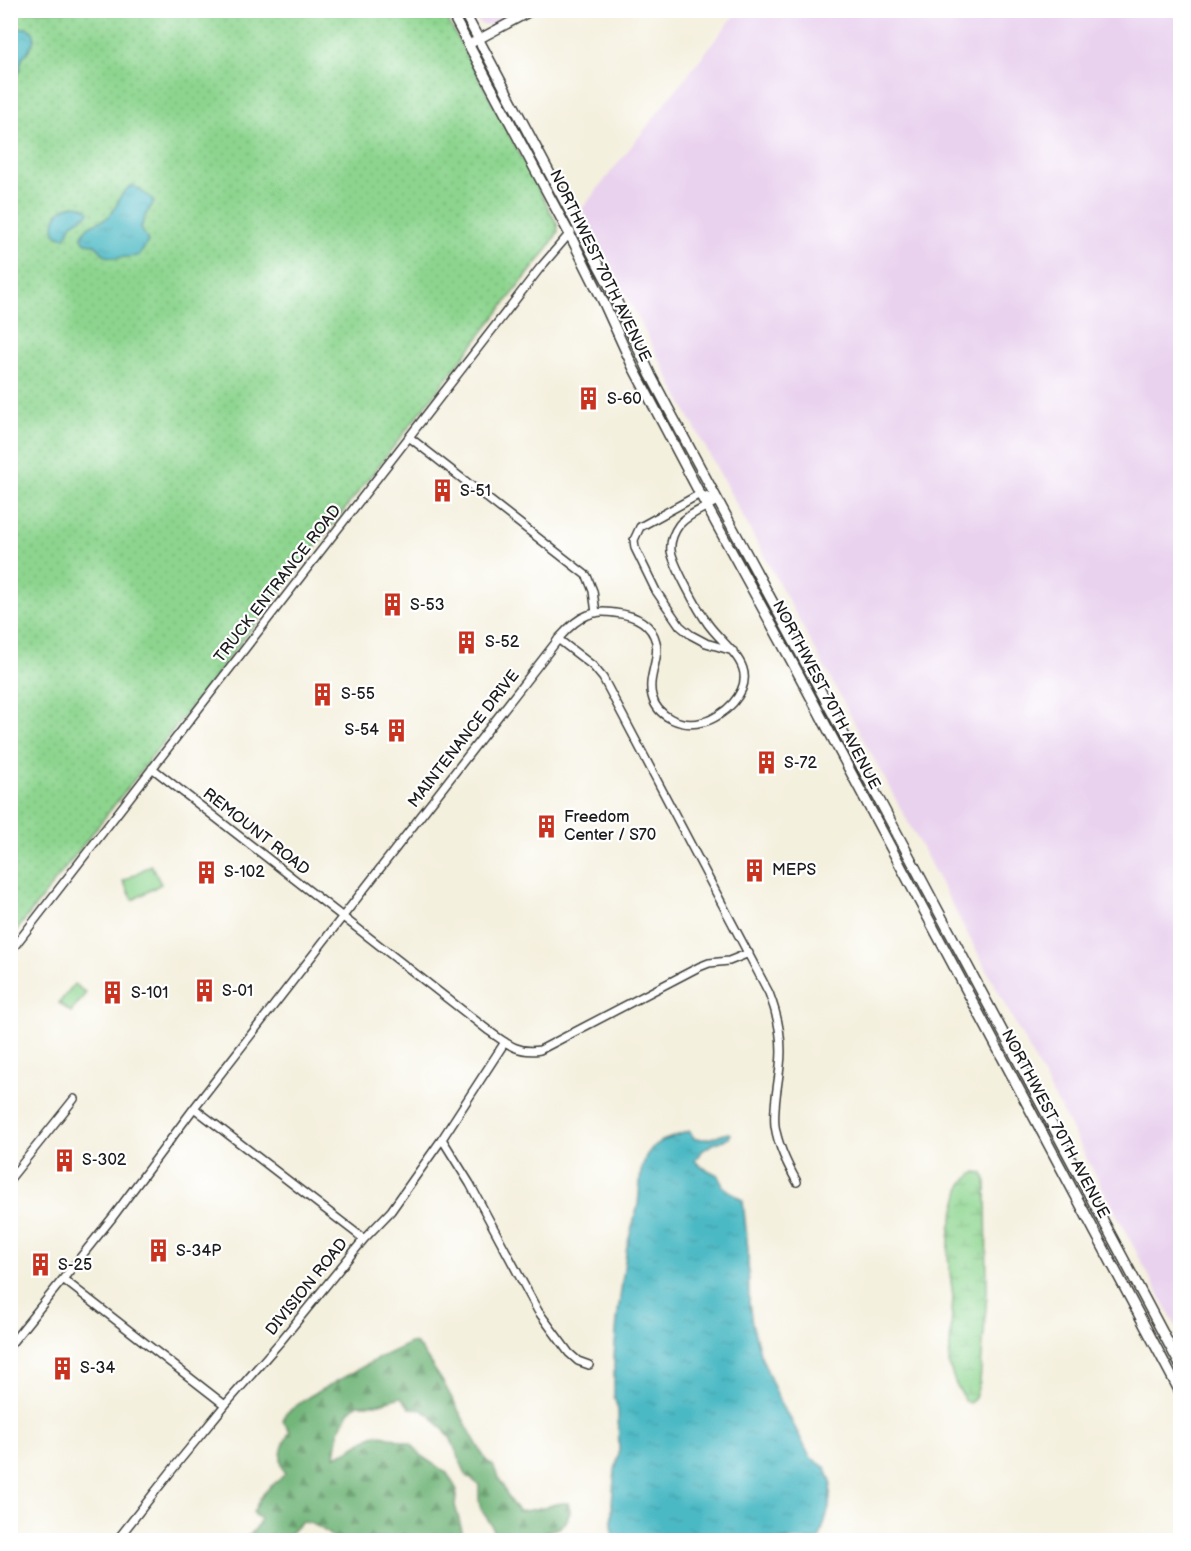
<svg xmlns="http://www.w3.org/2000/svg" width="1191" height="1551" viewBox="0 0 1191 1551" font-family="'Balsamiq Sans',sans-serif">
  <defs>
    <pattern id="grass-dots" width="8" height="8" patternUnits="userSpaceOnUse" patternTransform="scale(1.5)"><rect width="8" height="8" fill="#8dd58f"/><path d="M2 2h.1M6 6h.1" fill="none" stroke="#79b67b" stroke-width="1.8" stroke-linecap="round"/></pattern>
    <pattern id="forest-firs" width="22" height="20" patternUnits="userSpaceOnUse" patternTransform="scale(1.5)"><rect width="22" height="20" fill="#72b67a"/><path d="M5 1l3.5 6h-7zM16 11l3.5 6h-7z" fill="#5d9363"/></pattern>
    <pattern id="wetland-marsh" width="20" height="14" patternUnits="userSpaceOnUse" patternTransform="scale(1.5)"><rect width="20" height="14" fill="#8dd58f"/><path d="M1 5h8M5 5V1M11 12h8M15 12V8" fill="none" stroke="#79b67b"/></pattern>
    <pattern id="water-ripples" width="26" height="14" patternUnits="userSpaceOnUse" patternTransform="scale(1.5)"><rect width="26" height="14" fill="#4bb9c4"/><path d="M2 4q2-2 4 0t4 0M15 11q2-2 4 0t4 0" fill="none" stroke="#419ea8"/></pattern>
  </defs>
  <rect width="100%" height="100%" fill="#fff"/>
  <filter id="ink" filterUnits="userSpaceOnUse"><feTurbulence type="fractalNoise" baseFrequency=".0167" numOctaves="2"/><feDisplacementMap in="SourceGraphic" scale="12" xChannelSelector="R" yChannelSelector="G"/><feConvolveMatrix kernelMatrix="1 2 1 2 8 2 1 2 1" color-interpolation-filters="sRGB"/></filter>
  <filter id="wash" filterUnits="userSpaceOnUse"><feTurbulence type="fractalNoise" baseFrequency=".008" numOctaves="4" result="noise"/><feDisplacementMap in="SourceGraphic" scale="24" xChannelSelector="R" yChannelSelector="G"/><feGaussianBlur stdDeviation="1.35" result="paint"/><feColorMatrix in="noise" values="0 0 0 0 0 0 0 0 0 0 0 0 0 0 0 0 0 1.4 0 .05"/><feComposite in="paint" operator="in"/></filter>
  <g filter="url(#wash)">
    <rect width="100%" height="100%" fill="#f4f0de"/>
    <!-- built -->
    <path fill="#e9d2ee" d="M467,11H522L498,23L487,25H483L477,21Z
      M738,11H1180V1334L922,848L687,413L582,209Z"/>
    <!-- grass -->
    <path fill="url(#grass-dots)" stroke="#547856" stroke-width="1.5" d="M11,11H443L557,224L558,232L546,251L13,935L11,934Z"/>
    <!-- forest -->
    <path fill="url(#forest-firs)" stroke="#47694b" stroke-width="1.5" d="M410,1343L416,1344L421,1349L444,1384L474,1439L486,1460L493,1466L512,1504L519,1511C536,1512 551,1502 568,1503L570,1512L566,1522L559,1528L547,1531L533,1540H492C495,1522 489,1524 481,1509C478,1502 479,1493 479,1485L471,1479L467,1477L450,1437L432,1417L421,1409L410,1408L401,1397L376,1404H358L349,1412L339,1431L335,1456L345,1452L376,1434L386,1436L411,1444L424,1458L447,1473L457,1490L455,1505L462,1531L463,1540H393C382,1535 380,1539 369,1540C358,1542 346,1541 335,1540C326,1531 314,1522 301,1522L284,1540H243C250,1533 259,1529 260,1518L254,1515L253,1512C258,1504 260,1496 267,1490C273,1484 281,1480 285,1473C277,1457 282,1446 290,1431L283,1421L285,1414L310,1396L377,1359Z"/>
    <!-- wetland -->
    <path fill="url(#wetland-marsh)" stroke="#547856" stroke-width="1.5" d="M976,1172L982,1173L986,1179V1183L987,1294L982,1356L980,1381L975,1398L970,1403L964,1401L962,1394L956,1385L949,1365L953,1297L948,1257L950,1229L961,1186L964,1181Z"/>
    <!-- garden -->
    <path fill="#8dd58f" stroke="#547856" stroke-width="1.5" d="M151,865L161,884L133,900L123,881Z
      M74,984L86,993L71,1012L59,1003Z"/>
    <!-- water -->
    <path fill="url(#water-ripples)" stroke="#346a70" stroke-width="1.5" d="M18,28H27L32,31L34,35V40L27,53L23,56L19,71L11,88V31Z
      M133,185L151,198L154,202L145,216L141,228L148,241L143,250L138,256L116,258L106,256L94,244L86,243L83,240L82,236C90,219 98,226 109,216C120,206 116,194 133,185Z
      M73,205L82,206L89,211L88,214L72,224L65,238L61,237L55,233C52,217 58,209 73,205Z
      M689,1131L695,1139H707L728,1133L731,1134L729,1138C716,1143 701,1147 695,1161L702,1167L718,1175L723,1186L743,1201L748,1249L749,1302L752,1323L760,1353L782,1407L790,1418L810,1457L826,1468L831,1482L829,1508L819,1540H612V1502L615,1470L619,1454L618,1410L614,1397V1357L617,1320L627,1246L638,1205L641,1171L646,1156L652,1148L662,1141Z"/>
  </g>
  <g filter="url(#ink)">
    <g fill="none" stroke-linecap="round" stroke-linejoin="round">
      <defs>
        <path id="minor" d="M409,437L587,576L593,591L596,613
          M717,501L700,494L640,527L634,540L635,548L656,591L680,626L691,635L706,643L733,651
          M558,639L593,666L603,678L769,993C778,1016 783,1042 780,1066C778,1086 773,1106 775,1126C778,1146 787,1164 797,1182
          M152,768L489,1031C506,1043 518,1054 540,1050L699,967L709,963L729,961L749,953
          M10,952L540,268L571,232
          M194,1108L364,1239
          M442,1139L470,1184L538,1311L569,1353L578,1361L589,1365
          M10,1179L74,1099
          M63,1279L225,1405
          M10,1345L112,1218L194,1108L560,637C568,628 577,619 588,615C597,611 606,612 615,613C634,615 651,622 656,642C660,660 647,677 652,696C657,717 682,728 703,722C713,720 726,711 733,703C763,668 726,649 708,624C698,610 674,566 671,551C670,542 674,532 679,525C688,514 705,508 717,501
          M117,1540L180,1460L225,1405L280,1342L364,1239L391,1211L442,1139L505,1042"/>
        <path id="tertiary" d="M468,45L533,10"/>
        <path id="secondary" d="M450,10L569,233L603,301L633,367L700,494L797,671L1180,1392
          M463,10L610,287L651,376L668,408L875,792L1180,1365"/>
      </defs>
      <!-- minor casing -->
      <use href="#minor" stroke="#3c3c39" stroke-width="10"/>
      <!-- tertiary casing -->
      <use href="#tertiary" stroke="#3c3c39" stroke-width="11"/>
      <!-- secondary casing -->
      <use href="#secondary" stroke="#3c3c39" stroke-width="12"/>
      <!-- minor -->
      <use href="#minor" stroke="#fff" stroke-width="7"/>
      <!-- tertiary -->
      <use href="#tertiary" stroke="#fff" stroke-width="8"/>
      <!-- secondary -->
      <use href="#secondary" stroke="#fff" stroke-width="9"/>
    </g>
  </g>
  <!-- icons -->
  <defs>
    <symbol id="building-bare" viewBox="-9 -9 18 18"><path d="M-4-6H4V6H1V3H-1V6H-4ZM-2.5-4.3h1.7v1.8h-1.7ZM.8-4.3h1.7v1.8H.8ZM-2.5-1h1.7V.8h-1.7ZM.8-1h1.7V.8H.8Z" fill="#c8321e" stroke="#fff" stroke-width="2.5" paint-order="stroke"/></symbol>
  </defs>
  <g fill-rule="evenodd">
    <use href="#building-bare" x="572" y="382" width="33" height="33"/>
    <use href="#building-bare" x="426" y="474" width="33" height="33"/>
    <use href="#building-bare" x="376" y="588" width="33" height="33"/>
    <use href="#building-bare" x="450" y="626" width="33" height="33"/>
    <use href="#building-bare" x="306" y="678" width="33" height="33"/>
    <use href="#building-bare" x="380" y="714" width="33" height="33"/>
    <use href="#building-bare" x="750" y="746" width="33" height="33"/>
    <use href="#building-bare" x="530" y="810" width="33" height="33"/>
    <use href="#building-bare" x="738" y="854" width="33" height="33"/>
    <use href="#building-bare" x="190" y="856" width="33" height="33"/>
    <use href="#building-bare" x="188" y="974" width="33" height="33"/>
    <use href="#building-bare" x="96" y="976" width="33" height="33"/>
    <use href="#building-bare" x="48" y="1144" width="33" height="33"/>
    <use href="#building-bare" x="142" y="1234" width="33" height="33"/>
    <use href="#building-bare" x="24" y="1248" width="33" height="33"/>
    <use href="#building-bare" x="46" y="1352" width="33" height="33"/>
  </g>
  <g text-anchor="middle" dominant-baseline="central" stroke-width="4.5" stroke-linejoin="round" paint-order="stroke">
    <!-- street labels -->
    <g font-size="16" fill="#1c1c1c" stroke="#fff">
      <text transform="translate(600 266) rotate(64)">NORTHWEST 70TH AVENUE</text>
      <text transform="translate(278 584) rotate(-52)">TRUCK ENTRANCE ROAD</text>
      <text transform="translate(826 695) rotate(62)">NORTHWEST 70TH AVENUE</text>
      <text transform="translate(464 739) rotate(-52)">MAINTENANCE DRIVE</text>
      <text transform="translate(256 832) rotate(38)">REMOUNT ROAD</text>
      <text transform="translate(1055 1124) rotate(62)">NORTHWEST 70TH AVENUE</text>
      <text transform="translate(307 1287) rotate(-51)">DIVISION ROAD</text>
    </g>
    <!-- poi labels -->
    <g font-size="16" fill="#1c1c1c" stroke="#fff" text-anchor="start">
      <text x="607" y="399">S-60</text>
      <text x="460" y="491">S-51</text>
      <text x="410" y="605">S-53</text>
      <text x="485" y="642">S-52</text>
      <text x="341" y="694">S-55</text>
      <text x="379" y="730" text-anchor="end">S-54</text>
      <text x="784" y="763">S-72</text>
      <text x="564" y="817">Freedom<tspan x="564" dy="18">Center / S70</tspan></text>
      <text x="772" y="870">MEPS</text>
      <text x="224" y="872">S-102</text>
      <text x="222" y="991">S-01</text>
      <text x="131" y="993">S-101</text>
      <text x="82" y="1160">S-302</text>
      <text x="176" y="1251">S-34P</text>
      <text x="58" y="1265">S-25</text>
      <text x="80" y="1368">S-34</text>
    </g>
  </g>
  <!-- margin -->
  <rect width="1191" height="1551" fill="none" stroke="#fff" stroke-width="36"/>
</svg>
